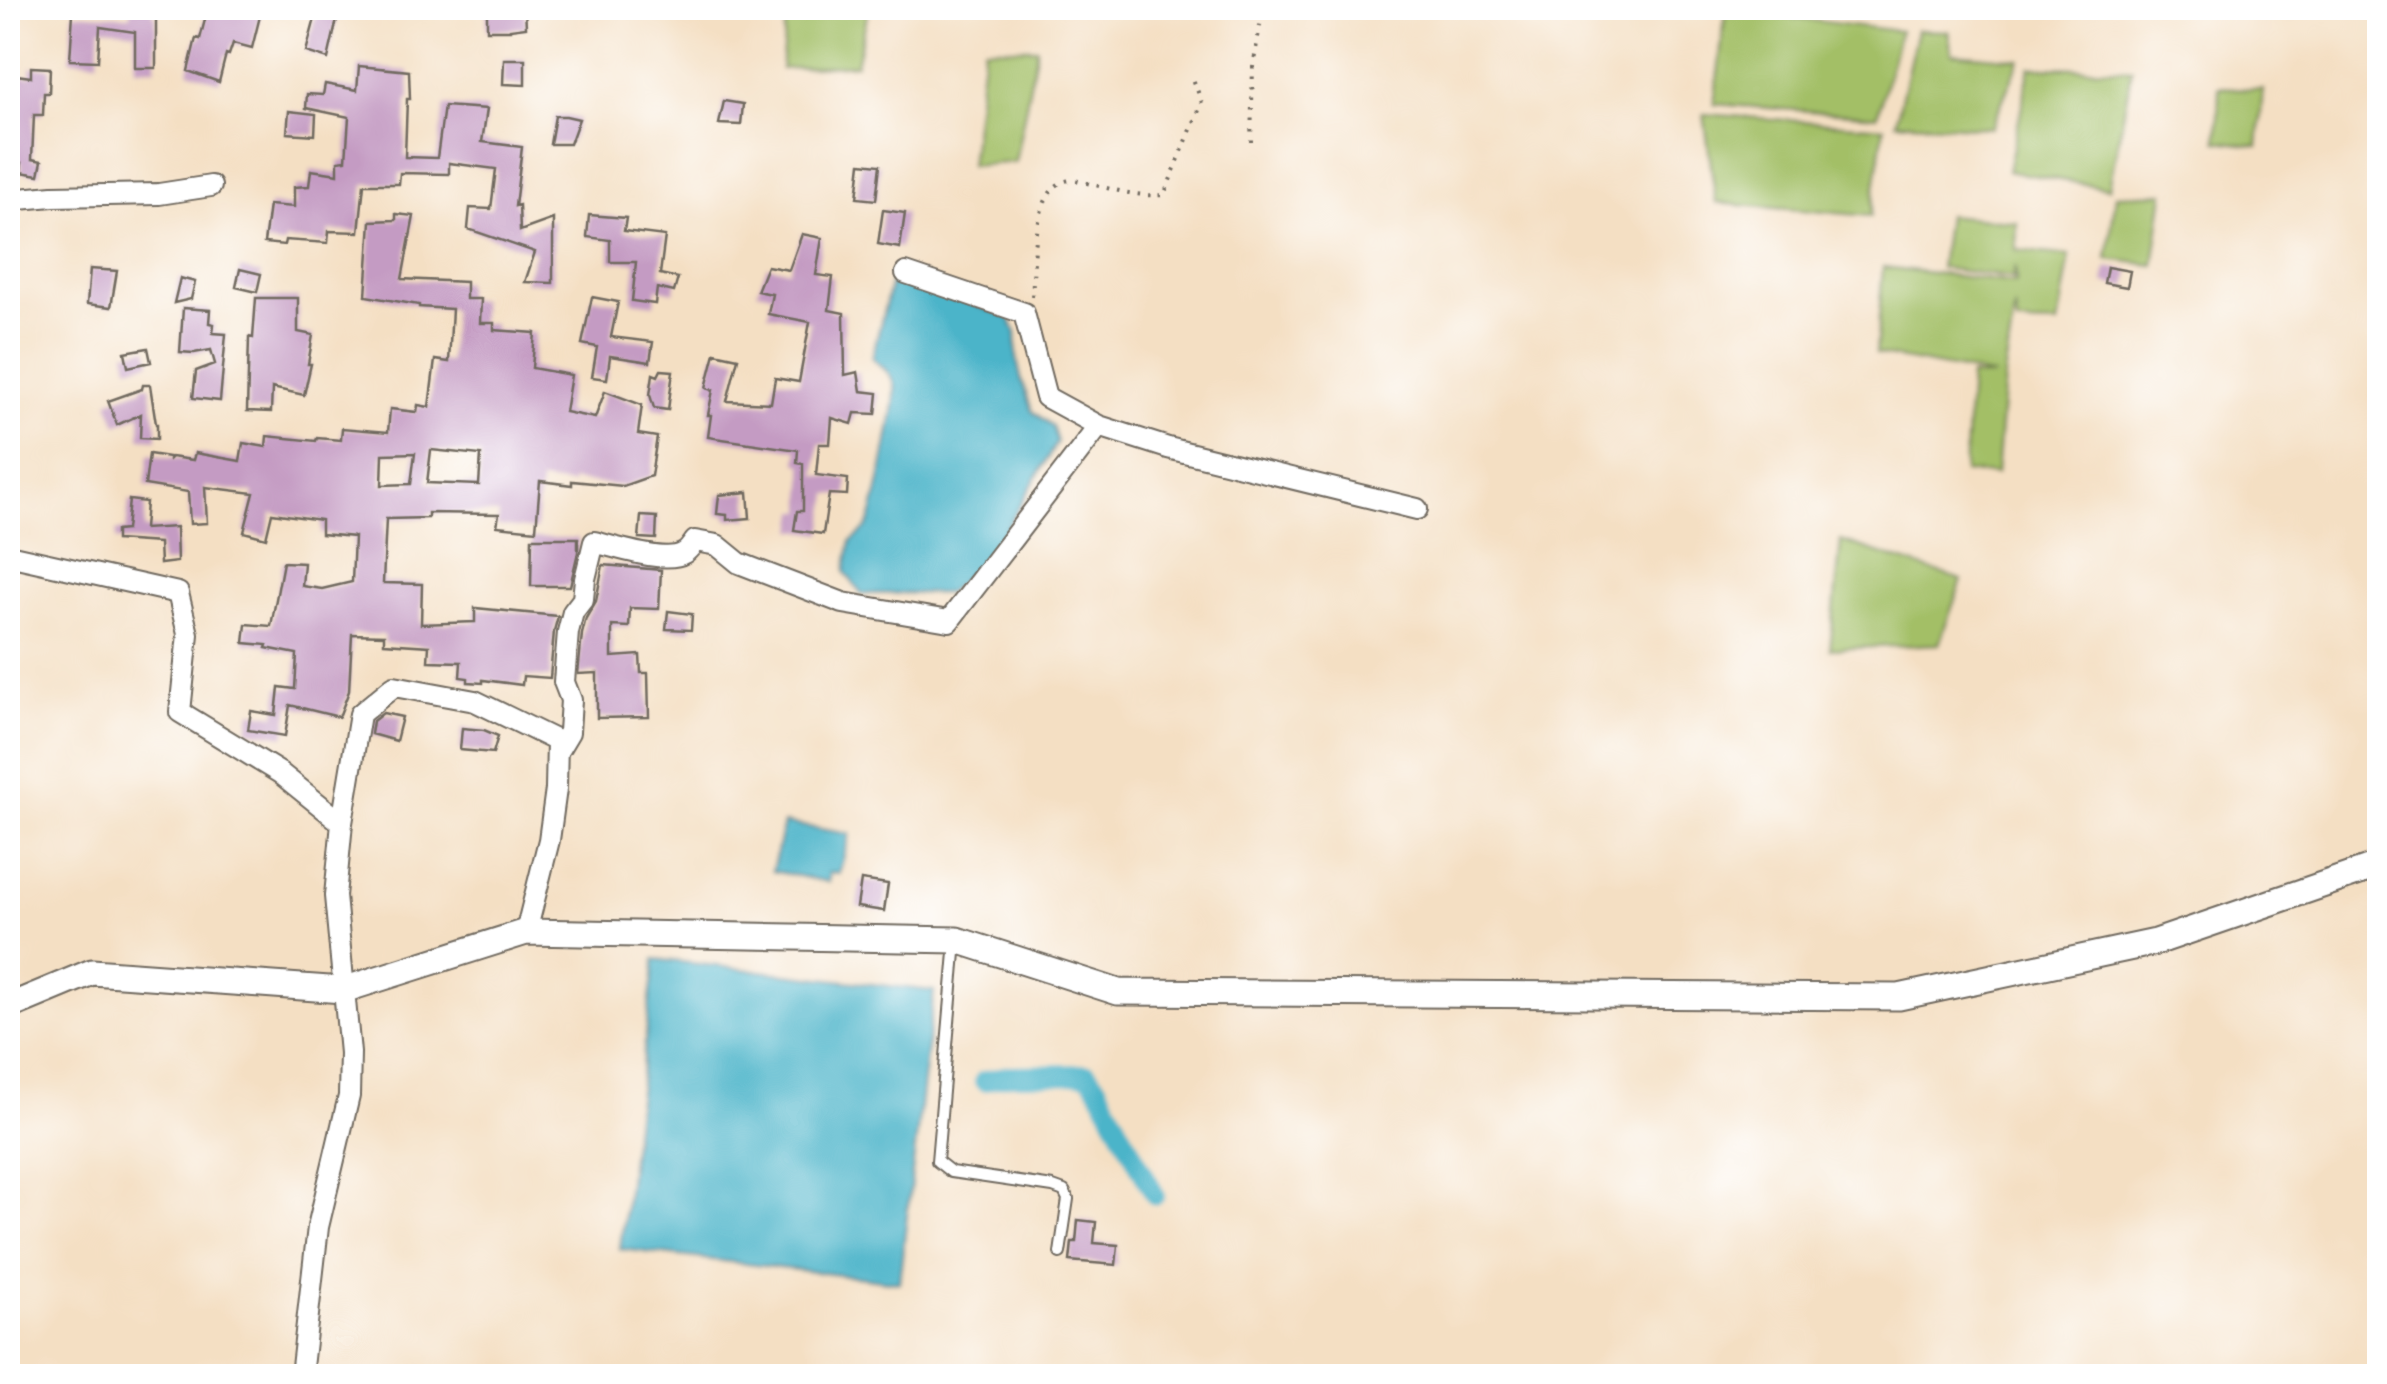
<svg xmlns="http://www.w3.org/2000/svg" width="2387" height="1384" viewBox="0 0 2387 1384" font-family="Mynerve,sans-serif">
  <rect width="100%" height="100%" fill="#fff"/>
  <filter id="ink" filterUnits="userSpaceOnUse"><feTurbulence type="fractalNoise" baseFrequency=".01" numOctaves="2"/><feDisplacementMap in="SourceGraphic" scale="20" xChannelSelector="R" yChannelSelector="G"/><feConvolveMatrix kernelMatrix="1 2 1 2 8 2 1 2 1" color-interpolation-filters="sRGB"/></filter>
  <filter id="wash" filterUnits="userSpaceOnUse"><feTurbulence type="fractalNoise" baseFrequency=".0048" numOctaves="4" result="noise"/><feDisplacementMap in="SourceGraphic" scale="40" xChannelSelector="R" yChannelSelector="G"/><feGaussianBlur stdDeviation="2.25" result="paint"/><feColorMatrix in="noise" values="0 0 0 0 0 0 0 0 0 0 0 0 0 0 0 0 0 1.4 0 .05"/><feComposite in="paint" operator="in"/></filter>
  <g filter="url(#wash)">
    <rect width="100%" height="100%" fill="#f4dfc3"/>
    <!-- green -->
    <path fill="#a3bf66" stroke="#677548" stroke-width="2.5" d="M787,8H869L856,64L781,69Z
      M1726,10L1900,31L1877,116L1714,104Z
      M1917,30L1948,31L1952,53L2020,59L1991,128L1896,122Z
      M984,48H1037L1015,162L970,166Z
      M2030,67L2132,69L2109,188L2008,171Z
      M2219,87L2263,90L2258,146L2217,141Z
      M1704,114L1884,127L1871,216L1716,203Z
      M2164,193L2154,265L2107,259L2116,195Z
      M1947,215L2017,222L2016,250L2070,256L2058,325L2017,324L2015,307L2004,377L1996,474L1964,472L1970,376H1995L1876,354L1883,267L2016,283L2015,266L2013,278L1940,268Z
      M1841,541L1962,580L1939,644L1830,649Z"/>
    <!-- water -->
    <path fill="#4bb4c9" stroke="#3b707a" stroke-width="2.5" d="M893,274L1010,318L1016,333L1017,360L1021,378L1032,411L1052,426L1057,442L1002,536L975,568L947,593L862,594L845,572L851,541C857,537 864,532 868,525C875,512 897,402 895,388C893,374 882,367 872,358Z
      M784,823L850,834L839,874L829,873V882L772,871Z
      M655,959L934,991L899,1282L620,1249Z"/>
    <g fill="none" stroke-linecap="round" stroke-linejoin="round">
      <!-- canal -->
      <path stroke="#4bb4c9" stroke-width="20" d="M984,1081L1009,1075L1088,1074L1097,1086L1155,1195"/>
    </g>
    <g id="blocks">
      <!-- building -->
      <path fill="#c49bc3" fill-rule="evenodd" d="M131,8H154L153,15H156V68H135V32L100,27L98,61L70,60L73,13L130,16Z
        M208,8H262L252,48L233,43L229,55L226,54L219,82L188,71L196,38L200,39Z
        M487,8H525L526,27L510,29V30H487Z
        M317,11L338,15L328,59L306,52Z
        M504,59H525V85L503,84Z
        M359,66L409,71L410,99H407L405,157L437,158L444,106L487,109L482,142L522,147L515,206L519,205L520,231L553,219V283L525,282L535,252L468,229L470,208L491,209L496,169L449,163V174L400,173L399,184H364L359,232L329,231L328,243L285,240L284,245L264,243L269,205L294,207V187L309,186L311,170L338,174V161L346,160L349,117L306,108L307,94L323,95L325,84L357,90Z
        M31,67L50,68L49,93H44L43,115H34L32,159L42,161L39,175L21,172L22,163L8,160L11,136L8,135L9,74L31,77Z
        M724,101L743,104L741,125L719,124Z
        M289,111L316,114L315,135L287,133Z
        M555,116H566L579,119L570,144H550Z
        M861,163L880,165L876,200L857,198Z
        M883,210L905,213L900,248L878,244Z
        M396,214L414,216L402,279L466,282V299H481L480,323H494V330L535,333L532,368L571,375L565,412L595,418L605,391L642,405L638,434L657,437L651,476L623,486L572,481V485L540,481L536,530L497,526L499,514L428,513V518L386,519L383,583L422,584L421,624L475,622V608L558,616L554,631L550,678L523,676L522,685L483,680V683L468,682V678L460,677L461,662L428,661L429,646L384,643V635L352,634L349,691L339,717L290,705L285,736L248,730L251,711L276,715L279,687L295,689L297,654L266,648L267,645L244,643L246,624L271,626L283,562L304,563L302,586L322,589L352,582L354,537L321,534V520L272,513L266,538L244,532L254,493L205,487L207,523L190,524L188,492L145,485L149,454L169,457V459L171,457L193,460L195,453L240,461L243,443L266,447L267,436L316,441L317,438L341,440L342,428L388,432L390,409L417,412L418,405L429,407L435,360L449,362L452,309L419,307V305L366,296L371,221L396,220ZM431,450L481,455L479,485L427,483ZM415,453L411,484L382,485L383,454Z
        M589,215L626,218L624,231L665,236L660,274L678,278L674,292L657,288L655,304L632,301L636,262H610V240L587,237Z
        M802,234L822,238L816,275L833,277L829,310L844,313L845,375L858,372L861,391L878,393L876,414L855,413L852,424L832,418L830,444H819L816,475L848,479L847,495L829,494L823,534L794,530L797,511H803V464L797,463L798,450L708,437L711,415H708L713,390L706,388L715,353L738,358L727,401L771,403L775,378L799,382L810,322L768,314L772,294L757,291L767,266L789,270Z
        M2107,267L2130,271L2127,287L2104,283Z
        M90,269L117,271L111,307L87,304Z
        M240,269L261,274L257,292L236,287Z
        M180,278L195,282L191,299L174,303Z
        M592,297L618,302L611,337L653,342L650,362L610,356L607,379L592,377L597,347L582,344Z
        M256,298H298V332L313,335L308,364H311L304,395L272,388L271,412L247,411L249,337L253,338Z
        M183,308L210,310L209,323L214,324L213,333L226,334L220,401L193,398L196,371L215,364L211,350L194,353L180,352Z
        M148,348L151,362L128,367L125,352Z
        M661,370L673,371L668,410L654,408L650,395L653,374L658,376Z
        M143,385H150L156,424H157V439L140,438L141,414L117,425L108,401L142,389Z
        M748,492L750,518L727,520V515L717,514L719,495Z
        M129,500L146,502L144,529L176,527L177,562L160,564L159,543L116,540V531L126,530Z
        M641,516L657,517L656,539L639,538Z
        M532,538H578V552L570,586H531Z
        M603,565L661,570L659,609L630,608L629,627L612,626V657L640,655L641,673H648L649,717L597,718V673L578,674L582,634L586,618L596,601Z
        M668,611L692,614L691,630L666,629Z
        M383,713L402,717L396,741L371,734L373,721Z
        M462,728L484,730L498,736L493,753L460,750Z
        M861,880L888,884L884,911L857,907Z
        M1078,1220L1096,1222L1094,1243L1118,1245L1116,1265L1070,1261L1072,1242H1076Z"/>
    </g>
  </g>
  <g filter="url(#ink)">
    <use href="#blocks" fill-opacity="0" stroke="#716a60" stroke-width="2.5"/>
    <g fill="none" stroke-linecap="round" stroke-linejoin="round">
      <defs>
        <path id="service" d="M956,941L937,1161L951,1172L1053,1187L1064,1191L1068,1199L1060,1253"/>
        <path id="minor" d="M8,200L53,196L159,194L211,186
          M906,273L1024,313L1046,397L1099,426
          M8,555L178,593L188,634L180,712L280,773L342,823L360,714L394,686L475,701L557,741L556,789L549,840L526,932
          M557,752L569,732L571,700L564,682L568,632L573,612L583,599L585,579L594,542C615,547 666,564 684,553C688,551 692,545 695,541L717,545L739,563L843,603L949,621L1099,426L1168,448L1417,509
          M301,1376L318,1227L349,1096L350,1053L335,896L342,823"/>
        <path id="tertiary" d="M8,1007L92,972L343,990L526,932L957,940L1118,992L1899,997L2156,942L2380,865"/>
      </defs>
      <!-- service casing -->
      <use href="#service" stroke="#716a60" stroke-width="14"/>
      <!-- minor casing -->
      <use href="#minor" stroke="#716a60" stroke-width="24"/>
      <!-- tertiary casing -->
      <use href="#tertiary" stroke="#716a60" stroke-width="29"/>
      <!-- path -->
      <path stroke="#716a60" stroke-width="4" stroke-dasharray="2.5 8" stroke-linecap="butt" d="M1251,142L1253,67L1263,8
        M1032,296C1035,267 1031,181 1072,180C1079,180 1089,184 1095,185C1118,191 1140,197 1164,195L1202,103L1192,76"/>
      <!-- service -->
      <use href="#service" stroke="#fff" stroke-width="10"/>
      <!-- minor -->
      <use href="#minor" stroke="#fff" stroke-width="20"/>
      <!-- tertiary -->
      <use href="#tertiary" stroke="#fff" stroke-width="25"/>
    </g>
  </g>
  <!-- margin -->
  <rect width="2387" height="1384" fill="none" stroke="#fff" stroke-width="40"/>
</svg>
